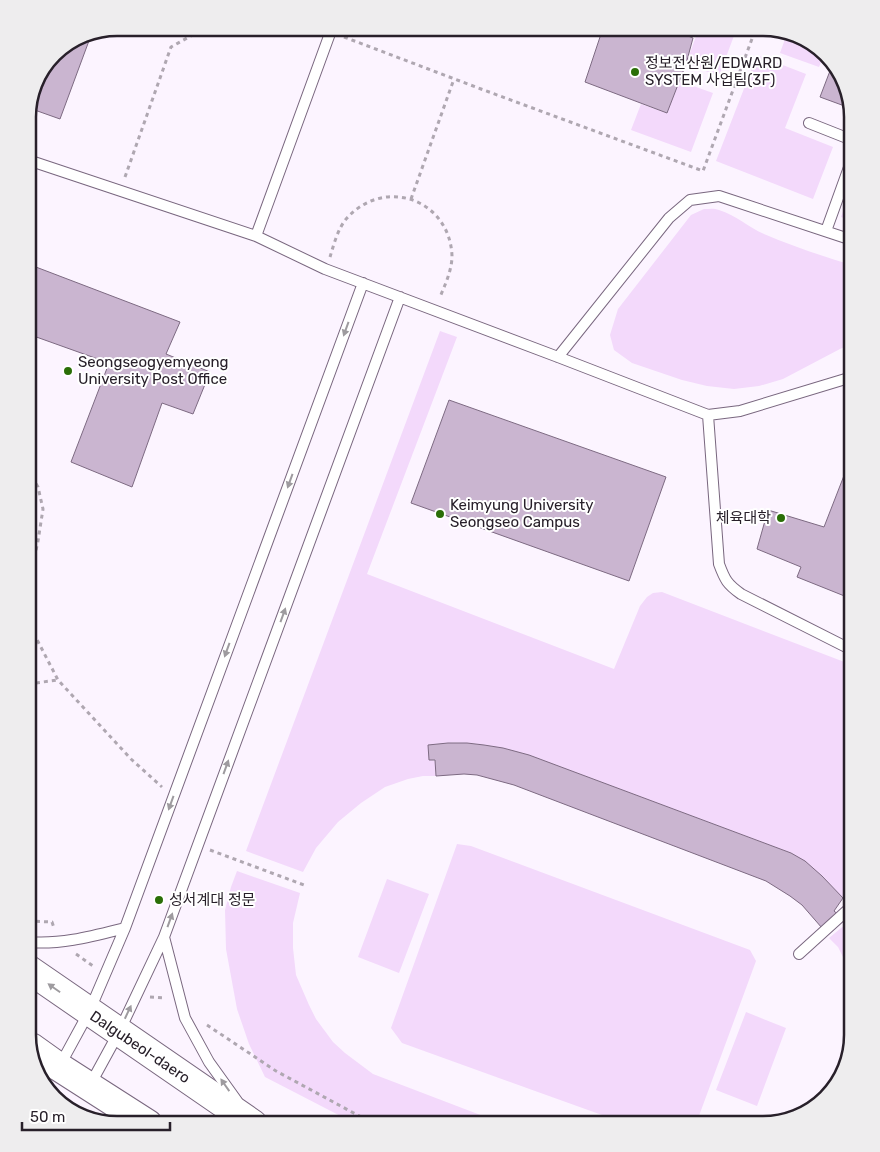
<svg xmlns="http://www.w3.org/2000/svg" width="880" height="1152" viewBox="0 0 880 1152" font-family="Rubik,'Noto Sans KR',sans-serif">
  <rect width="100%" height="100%" fill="#fcf4ff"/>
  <!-- green -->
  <path fill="#f3d9fb" d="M699,28H719L735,33L719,76L686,64Z
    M785,39L820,51L824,55L819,67L780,53Z
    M757,55L806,74L785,128L833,147L813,199L716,161Z
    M679,81L713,93L691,152L631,130L641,104L667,113Z
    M852,186V221L841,217Z
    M704,209C709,209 714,208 719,210C736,215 748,227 764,234C792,246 822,256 852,265V344L840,349L783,379L759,386L734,389L707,386L682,380L632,363L614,350L610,335L618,309L691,215Z
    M440,331L457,337L367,574L614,669L640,606L647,597L653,593L662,592L847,663L852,666V889L843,898C826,880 811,865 791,853L529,755C503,748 475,741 448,743C441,743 435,745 429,745V759L435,761L436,776H423L408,779L385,787L361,803L338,822L316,848L303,872L246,851Z
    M457,844L471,846L750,950L756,961L696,1124H627L402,1043L391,1028Z
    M237,871L300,893L293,923V948L296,975L309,1005L316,1019L333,1042L345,1053L373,1074L504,1124H356L265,1077L249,1044L237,1009L226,949L225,910L231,887Z
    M387,879L429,894L399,973L358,957Z
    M852,919V986L843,957L838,947L829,938Z
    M746,1012L786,1028L757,1106L716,1090Z"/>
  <!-- building -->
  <path fill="#cab5d0" stroke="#7d6a82" d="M603,28H668L693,38L686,64L667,113L585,82Z
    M90,38L60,119L29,108L37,77L58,50Z
    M833,63L838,68L850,108L820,97Z
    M28,264L180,322L166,354L210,372L193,414L162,403L132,487L71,462L109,363L28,334Z
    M449,400L666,477L629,581L411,503Z
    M852,455V599L797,577L801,567L757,549L768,510L824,527Z
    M448,743H467L484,745L503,748L529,755L791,853L805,861L822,876L843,898L834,911L840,916L822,928L802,905L790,896L766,881L514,785L477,775L464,774L436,776L435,760H429L428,745Z"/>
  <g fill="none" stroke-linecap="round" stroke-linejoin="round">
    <defs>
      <path id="lane" d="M809,123L852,140
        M28,160L256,236L325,269L558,357L708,415L740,411L852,377
        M826,231L852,159
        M256,236L332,28
        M558,357L669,218L690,200L719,196L852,240
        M708,415L719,564C725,580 727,584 741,594L852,650
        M28,942C61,945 93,936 125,928
        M799,954L852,906
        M59,1067L89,1012L125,928L363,283
        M90,1085L119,1032L164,937
        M237,1101L209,1062L185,1018L164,937L400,297"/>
      <path id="primary" d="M28,969L253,1124
        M31,1047L59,1067L148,1124"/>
    </defs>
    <!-- lane casing -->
    <use href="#lane" stroke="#79677f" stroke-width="12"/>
    <!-- primary casing -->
    <use href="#primary" stroke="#79677f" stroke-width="30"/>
    <!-- path -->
    <path stroke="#afa7b1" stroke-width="3" stroke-dasharray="4 4" stroke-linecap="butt" d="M766,28L815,46
      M344,37L481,89L703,171L756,28
      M125,177L171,47L205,28
      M411,199L454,79
      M330,257C334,244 338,228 347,218C385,176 450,200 452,256C452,270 445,285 440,297
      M28,470L38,487L43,509L38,541L29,583L33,632L58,680L131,759L162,787
      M28,684L58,680
      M210,850L304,885
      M28,921L52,922L54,928
      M76,954L93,966
      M150,997L166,998
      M207,1025L276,1071L374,1124"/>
    <!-- lane -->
    <use href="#lane" stroke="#fff" stroke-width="10"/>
    <!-- primary -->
    <use href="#primary" stroke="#fff" stroke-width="28"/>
  </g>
  <!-- one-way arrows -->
  <defs><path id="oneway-solid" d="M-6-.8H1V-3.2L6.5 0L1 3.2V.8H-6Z" transform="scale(1.25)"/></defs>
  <g fill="#9e9b9f">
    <use href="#oneway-solid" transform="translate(346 329) rotate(110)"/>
    <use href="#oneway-solid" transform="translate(290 481) rotate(110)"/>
    <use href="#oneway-solid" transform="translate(283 615) rotate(-70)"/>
    <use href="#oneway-solid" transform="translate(227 650) rotate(110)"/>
    <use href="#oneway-solid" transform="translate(226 767) rotate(-70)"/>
    <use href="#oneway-solid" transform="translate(171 803) rotate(110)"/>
    <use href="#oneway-solid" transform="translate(170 920) rotate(-70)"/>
    <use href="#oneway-solid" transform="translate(54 988) rotate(-145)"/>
    <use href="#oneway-solid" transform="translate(128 1012) rotate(-65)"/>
    <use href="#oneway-solid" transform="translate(225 1085) rotate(-125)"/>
  </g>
  <!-- markers -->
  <g fill="#2a6e07" stroke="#fff" stroke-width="2">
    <circle cx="635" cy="72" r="5"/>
    <circle cx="68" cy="371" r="5"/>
    <circle cx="440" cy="514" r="5"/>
    <circle cx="781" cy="518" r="5"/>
    <circle cx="159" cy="900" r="5"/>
  </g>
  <g text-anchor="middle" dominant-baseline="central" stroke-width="4" stroke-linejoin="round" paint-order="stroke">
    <!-- poi labels -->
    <g font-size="15" fill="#28202a" stroke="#fff" text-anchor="start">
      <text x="645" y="63">정보전산원/EDWARD<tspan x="645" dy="17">SYSTEM 사업팀(3F)</tspan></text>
      <text x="78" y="362">Seongseogyemyeong<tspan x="78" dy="17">University Post Office</tspan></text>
      <text x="450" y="505">Keimyung University<tspan x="450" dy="17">Seongseo Campus</tspan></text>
      <text x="771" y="518" text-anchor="end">체육대학</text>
      <text x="169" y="900">성서계대 정문</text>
    </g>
    <!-- street labels -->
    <g font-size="15" fill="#28202a" stroke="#fff">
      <text transform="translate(140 1047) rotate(34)">Dalgubeol-daero</text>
    </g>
  </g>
  <!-- crop -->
  <path d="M0 0H880V1152H0ZM117 36H763A81 81 0 0 1 844 117V1035A81 81 0 0 1 763 1116H117A81 81 0 0 1 36 1035V117A81 81 0 0 1 117 36Z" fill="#eeedee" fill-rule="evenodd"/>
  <path fill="none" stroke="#28202a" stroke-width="2.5" d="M117 36H763A81 81 0 0 1 844 117V1035A81 81 0 0 1 763 1116H117A81 81 0 0 1 36 1035V117A81 81 0 0 1 117 36Z"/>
  <!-- scale -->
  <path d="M22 1122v8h148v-8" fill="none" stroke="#28202a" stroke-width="2.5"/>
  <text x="30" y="1122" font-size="15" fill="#28202a" stroke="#ffffff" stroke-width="4" paint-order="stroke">50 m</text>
</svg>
